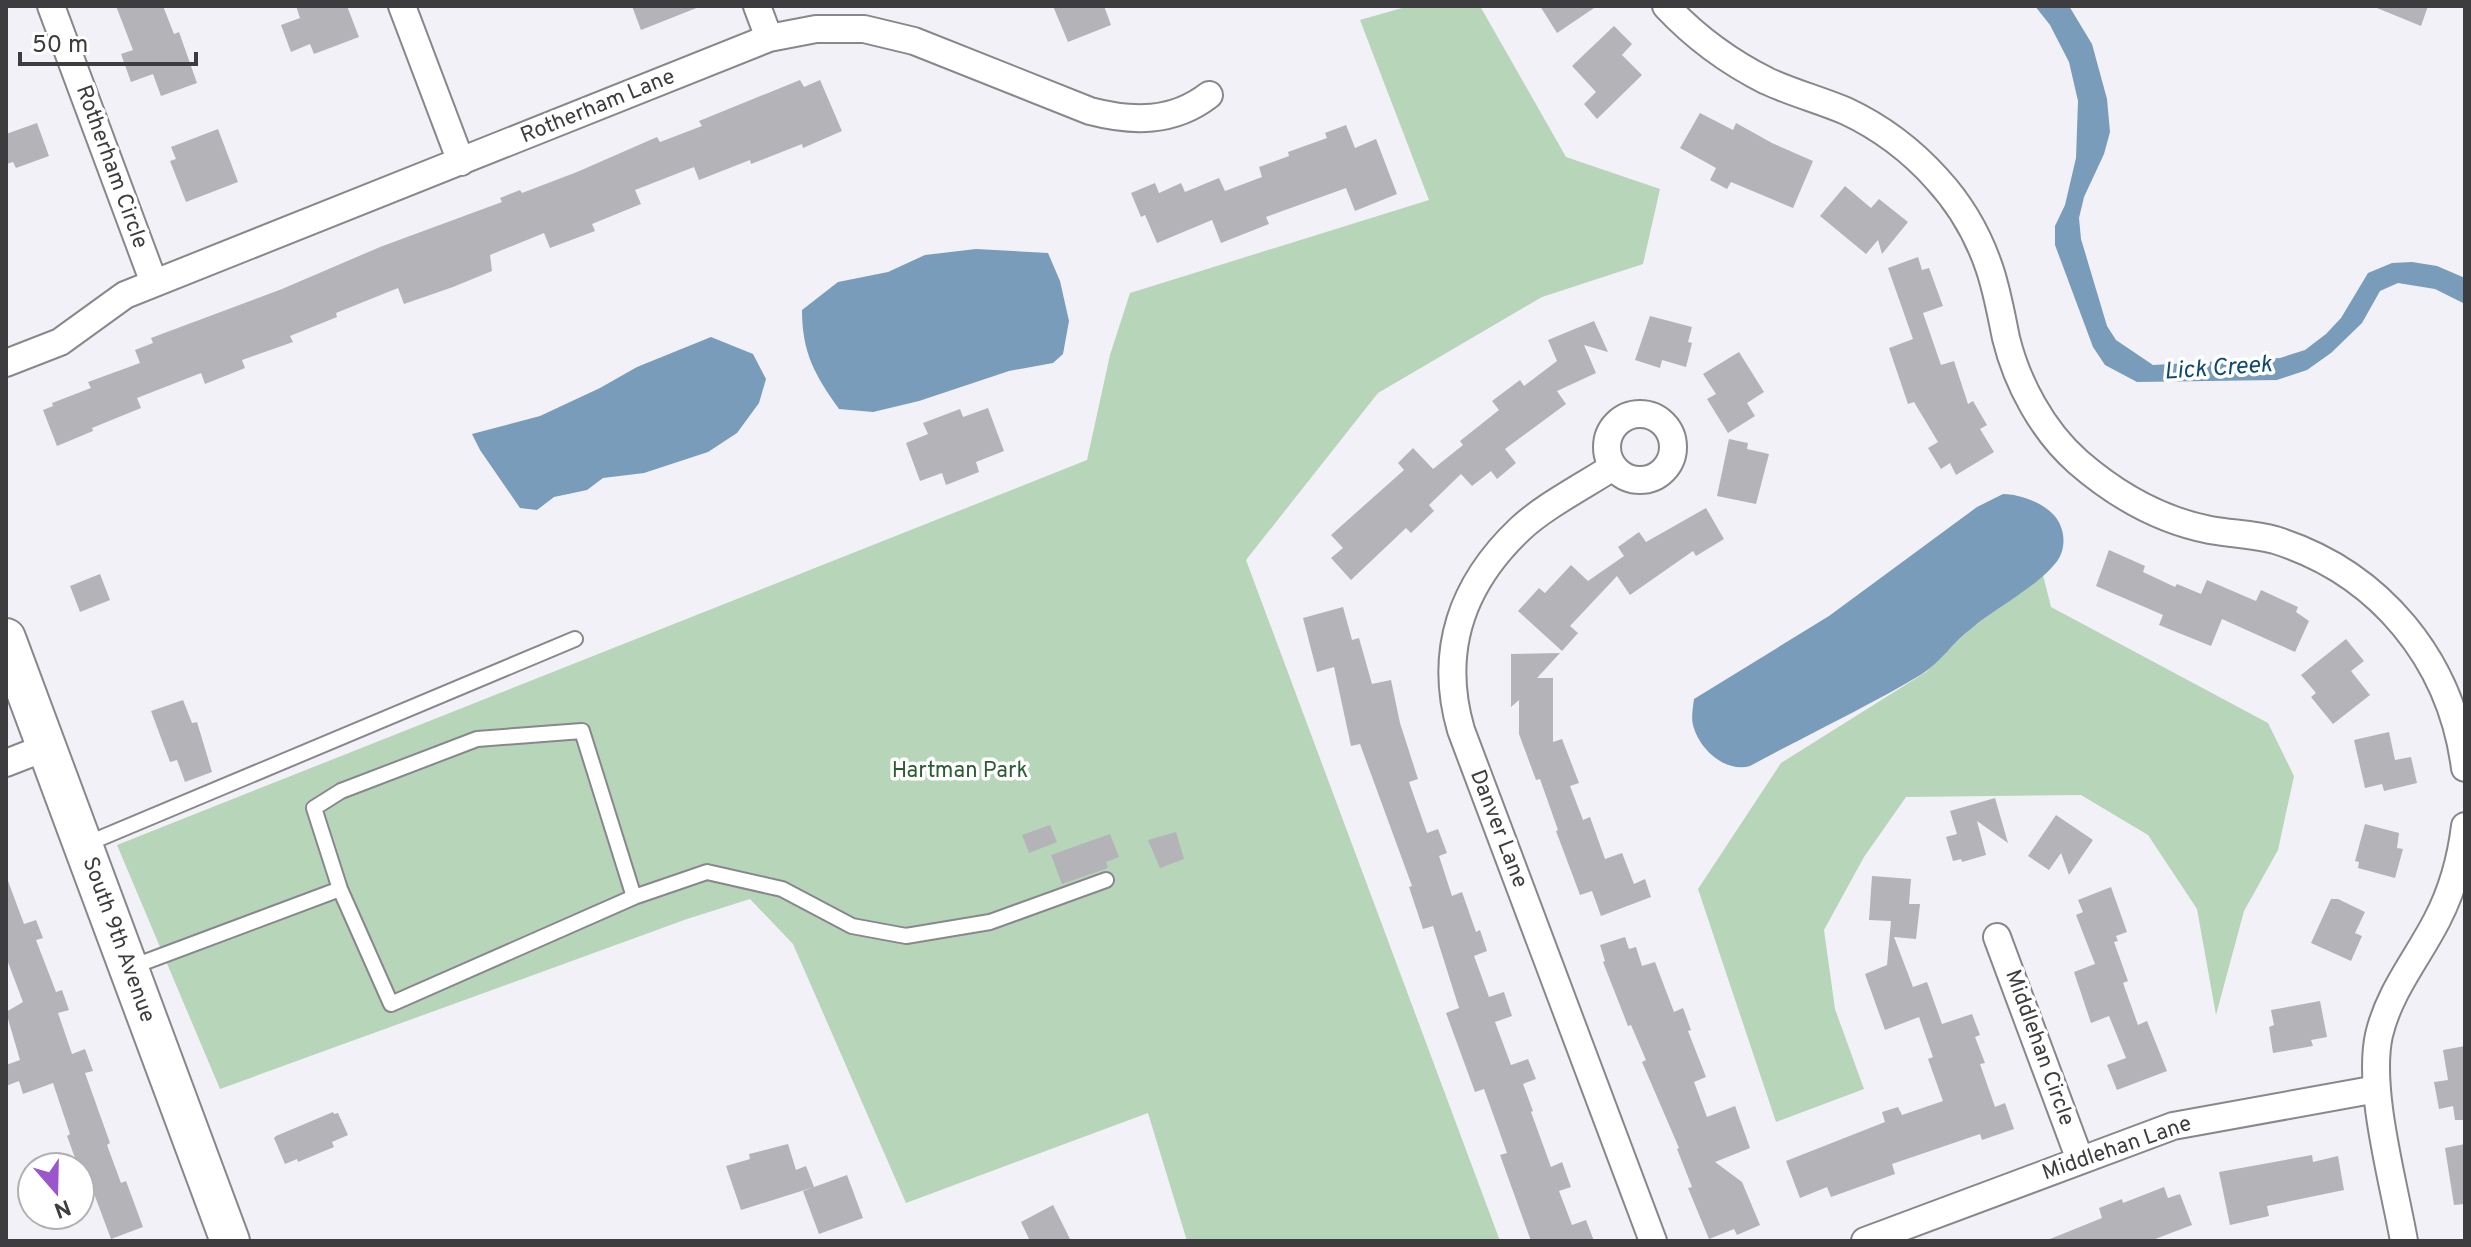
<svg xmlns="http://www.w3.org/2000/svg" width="2471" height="1247" viewBox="0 0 2471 1247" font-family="Overpass,sans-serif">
  <rect width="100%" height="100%" fill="#f2f1f7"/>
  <!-- green -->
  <path fill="#b7d5b8" d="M1409,6H1480L1566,157L1660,189L1643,264L1542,297L1378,393L1246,560L1500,1241H1187L1148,1113L906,1203L793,944L750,899L687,919L220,1089L117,845L1087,460L1110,355L1130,293L1429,200L1360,20Z
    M2043,575L2051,607L2268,723L2294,776L2278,850L2244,911L2216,1015L2197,909L2148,835L2081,795L1906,797L1864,857L1824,930L1835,1009L1864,1089L1776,1122L1698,889L1781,763L1926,672L1969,630Z"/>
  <!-- water -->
  <path fill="#789cb9" d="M2035,6H2069L2092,44L2107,99L2110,132L2104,154L2084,197L2079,218L2081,239L2107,326L2116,340L2153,365L2280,358L2305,350L2326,334L2341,318L2368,273L2392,263L2412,262L2437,266L2465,278V304L2435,289L2398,283L2380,291L2362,323L2331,353L2307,370L2277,380L2137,382L2105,365L2093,347L2055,245V226L2065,205L2076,158L2078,101L2069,62L2050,25Z
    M976,249L1048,253L1060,281L1069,321L1063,354L1053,363L1009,371L919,401L873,412L839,409C815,375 802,353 802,310L838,282L888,272L925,255Z
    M711,337L753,354L766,379L759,403L737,433L708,452L644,473L603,478L587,490L554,497L537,510L520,508L480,450L472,434L540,416L600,388L637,367Z
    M2003,494C2020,494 2047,504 2057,519C2065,531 2066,548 2058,560C2039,586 1997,607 1972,628C1954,641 1941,662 1922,674C1867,707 1807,735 1750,766C1725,773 1699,749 1693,725C1691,718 1693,707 1694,699L1829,616L1977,507Z"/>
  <!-- building -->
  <path fill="#b4b3b8" d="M116,6H163L174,34L179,32L197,83L161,96L153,74L131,82L121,54L133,50Z
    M296,6H347L359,37L314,54L310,44L291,52L281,25L300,18Z
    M632,6H698L699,7L641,30Z
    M1053,6H1104L1111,25L1068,42Z
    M1540,6H1597L1557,33Z
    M2372,6H2428L2421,26Z
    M1614,26L1632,44L1622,55L1642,75L1597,119L1584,104L1596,92L1572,66Z
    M800,80L804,87L820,80L842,131L803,148L802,144L751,164L750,160L699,180L694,167L635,190L641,204L592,224L595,231L550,248L544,233L490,255L492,271L453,287L404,304L398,288L336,313L337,317L290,336L293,342L242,360L245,368L205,384L201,373L137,398L141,408L92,428L93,431L57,446L43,410L53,406L52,403L91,388L88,382L140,363L135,350L153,343L151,338L282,289L380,247L502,202L500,198L520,190L522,193L577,172L657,137L660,142L702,126L699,121Z
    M1700,113L1733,130L1736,123L1772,143L1813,161L1793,208L1731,182L1727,189L1710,180L1716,168L1680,148Z
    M37,123L49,156L16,168L13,162L6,164V134Z
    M1346,125L1355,148L1376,139L1397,194L1355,211L1346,188L1266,217L1269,224L1221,243L1212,220L1157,243L1145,215L1141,217L1131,193L1155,183L1159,193L1181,183L1185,192L1219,178L1225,191L1262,177L1259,167L1289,156L1288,152L1327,138L1325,133Z
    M218,129L238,182L186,202L170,161L176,159L171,147Z
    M1845,186L1871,208L1879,199L1908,222L1882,254L1878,240L1866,254L1820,216Z
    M1918,257L1922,270L1929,268L1943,306L1923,313L1941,365L1954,361L1968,404L1973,401L1987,425L1980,429L1994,452L1956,475L1950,463L1941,469L1928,448L1938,442L1914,402L1908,404L1889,348L1913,339L1888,268Z
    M1650,316L1692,327L1688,342L1692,343L1686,367L1662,360L1660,368L1635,360Z
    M1594,321L1608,352L1584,345L1596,373L1557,391L1566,404L1505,449L1516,463L1497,479L1491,471L1472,486L1461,474L1429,505L1434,511L1411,533L1406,528L1351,580L1331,558L1343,548L1331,535L1404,470L1398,463L1413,448L1433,469L1463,445L1460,441L1499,410L1492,401L1520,380L1524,386L1557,361L1548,340Z
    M1739,352L1764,392L1747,403L1755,416L1728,433L1707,399L1716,394L1703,374Z
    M988,408L1004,451L976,462L979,472L946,485L942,473L920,481L906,443L928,434L923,423L960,409L963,417Z
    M1729,439L1748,443L1747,449L1769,454L1756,504L1717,496Z
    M1706,508L1724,539L1696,556L1693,551L1630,595L1617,576L1570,626L1578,633L1562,651L1518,611L1539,588L1545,593L1571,565L1588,581L1624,556L1618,547L1639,532L1646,542Z
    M2109,550L2145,566L2143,572L2175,587L2177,584L2201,594L2207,580L2256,601L2261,590L2298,607L2296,612L2309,621L2295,652L2222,619L2211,646L2159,625L2163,615L2096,586Z
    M100,574L110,600L80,612L70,586Z
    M1343,607L1352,640L1359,638L1372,684L1391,680L1400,723L1418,779L1409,782L1427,833L1438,829L1447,853L1439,856L1452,896L1462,892L1476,932L1480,930L1487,951L1474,956L1489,997L1504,992L1512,1016L1495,1022L1511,1065L1528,1059L1536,1079L1523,1084L1533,1111L1531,1112L1551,1167L1562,1162L1571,1187L1559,1191L1572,1225L1586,1220L1594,1241H1531L1500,1155L1507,1153L1484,1089L1475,1092L1446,1013L1459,1008L1433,926L1423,929L1409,887L1412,886L1360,744L1351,746L1334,667L1317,672L1303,618Z
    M2346,639L2364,661L2351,671L2370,695L2333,724L2311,697L2316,693L2301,675Z
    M1560,653L1537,678H1553V742L1562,739L1579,783L1570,786L1583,820L1590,817L1605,859L1622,853L1634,884L1645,879L1651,897L1601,916L1592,891L1580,895L1556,831L1558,830L1540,779L1536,780L1519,734V700L1511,707V654Z
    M183,700L192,723L197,722L212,772L185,782L177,760L170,762L151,711Z
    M2389,732L2395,760L2411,757L2417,783L2384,791L2382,784L2365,788L2354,740Z
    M1995,798L2008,843L1977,821L1986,855L1962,862L1961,859L1953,861L1946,837L1957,834L1950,811Z
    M2056,815L2093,840L2069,875L2061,853L2049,870L2028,856Z
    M2365,824L2399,833L2397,848L2403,849L2395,878L2358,868L2359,862L2355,861Z
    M1050,825L1057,842L1029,853L1022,835Z
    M1176,832L1184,859L1160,868L1148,840Z
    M1110,834L1119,857L1106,862L1108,868L1062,884L1051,855Z
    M1872,876L1911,879L1909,904H1920L1916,939L1894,937L1913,987L1927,982L1942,1024L1972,1014L1980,1035L1975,1037L1985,1063L1980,1064L1995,1107L2005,1103L2014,1129L1982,1140L1980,1134L1892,1164L1895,1174L1831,1197L1827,1187L1800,1198L1786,1161L1885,1122L1882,1112L1898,1107L1902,1115L1943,1101L1928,1059L1933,1057L1919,1017L1885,1030L1865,974L1887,965L1891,921L1869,920Z
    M8,881L24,924L36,920L43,938L36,940L56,992L62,990L69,1010L58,1013L72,1054L85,1049L93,1071L85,1073L110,1143L107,1145L121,1183L126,1181L143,1227L111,1239L87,1175L82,1177L67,1136L70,1134L53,1083L23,1094L19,1081L6,1086V1065L20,1060L6,1012L23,1002L6,957Z
    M2111,887L2127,932L2116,936L2118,941L2114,942L2128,981L2123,983L2138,1025L2147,1021L2167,1071L2117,1090L2107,1065L2126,1058L2109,1016L2091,1023L2074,972L2095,964L2076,915L2083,912L2078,900Z
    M2331,899H2338L2365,912L2355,933L2362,936L2351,961L2311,943Z
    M1625,937L1629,949L1636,947L1642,966L1655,962L1674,1012L1683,1008L1691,1030L1688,1031L1706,1077L1694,1082L1707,1117L1735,1106L1750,1148L1715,1162L1742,1182L1760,1225L1737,1235L1734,1229L1709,1239L1688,1188L1692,1187L1677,1149L1679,1148L1642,1062L1646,1060L1631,1025L1628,1026L1603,962L1605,961L1600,945Z
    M2320,1001L2327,1037L2311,1040L2313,1046L2273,1053L2269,1027L2274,1025L2271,1010Z
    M2465,1046V1120H2455L2453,1106L2439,1109L2434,1082L2448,1080L2443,1050Z
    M333,1112L334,1114L338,1113L348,1135L332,1142L334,1147L298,1162L297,1159L285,1164L274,1138L276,1136Z
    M788,1144L796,1170L806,1166L814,1187L741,1210L726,1166L750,1159L749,1154Z
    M2465,1144V1204L2454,1205L2445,1148Z
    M2312,1155L2313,1162L2338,1156L2344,1190L2267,1206L2269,1216L2230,1225L2219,1172Z
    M847,1175L863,1218L819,1234L803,1191Z
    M2164,1187L2168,1198L2180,1194L2192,1225L2150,1241H2045L2102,1218L2099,1208L2122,1199L2123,1203Z
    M1053,1205L1071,1241H1030L1021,1222Z"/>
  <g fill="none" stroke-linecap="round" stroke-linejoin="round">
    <defs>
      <path id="lane" d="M582,731L634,897L391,1004L340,889L314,808L341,791L477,739Z
        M84,845L575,639
        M634,897L707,872L782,889L852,926L906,936L990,922L1106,880
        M129,968L340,889"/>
      <path id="street" d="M51,6L154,283
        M402,6L461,162
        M757,6L769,38
        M1666,6C1695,37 1729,62 1767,81C1793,93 1820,100 1846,111C1880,127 1912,151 1937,179C1960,204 1978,235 1989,267C1997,290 2001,314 2006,338C2017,383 2042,430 2078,462C2116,495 2159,520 2210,530C2232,534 2254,534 2275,540C2380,573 2451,660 2465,768
        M6,363L60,342L125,295L769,38L816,29H864L914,41L1090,111C1132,122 1173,123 1209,95
        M1607 447a33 33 0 1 1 66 0a33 33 0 1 1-66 0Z
        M1613,467C1585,485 1543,507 1520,529C1462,584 1438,651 1461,730L1653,1241
        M6,763L47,747
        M1997,937L2080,1160
        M1865,1241L2173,1126L2377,1089
        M2404,1241C2394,1184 2367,1089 2379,1035C2389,992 2417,959 2437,920C2452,891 2461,859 2465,826"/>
      <path id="secondary" d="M6,638L230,1241"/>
    </defs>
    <!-- lane casing -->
    <use href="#lane" stroke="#88878c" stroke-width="18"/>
    <!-- street casing -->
    <use href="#street" stroke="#88878c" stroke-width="30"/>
    <!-- secondary casing -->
    <use href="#secondary" stroke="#88878c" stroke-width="42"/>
    <!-- lane -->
    <use href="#lane" stroke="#fff" stroke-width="14"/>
    <!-- street -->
    <use href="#street" stroke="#fff" stroke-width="26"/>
    <!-- secondary -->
    <use href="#secondary" stroke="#fff" stroke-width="38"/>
  </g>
  <g text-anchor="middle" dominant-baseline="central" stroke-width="7" stroke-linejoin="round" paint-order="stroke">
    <!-- street labels -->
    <g font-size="22" fill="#3d3c3e" stroke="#fff">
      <text transform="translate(598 107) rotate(-22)">Rotherham Lane</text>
      <text transform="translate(111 167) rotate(70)">Rotherham Circle</text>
      <text transform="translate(1498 829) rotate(69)">Danver Lane</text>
      <text transform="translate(118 940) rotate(70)">South 9th Avenue</text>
      <text transform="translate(2039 1048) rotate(70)">Middlehan Circle</text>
      <text transform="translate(2117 1149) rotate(-19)">Middlehan Lane</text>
    </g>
    <!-- park labels -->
    <g font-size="22" fill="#2a5c30" stroke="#fff">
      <text x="960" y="771">Hartman Park</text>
    </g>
    <!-- water labels -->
    <g font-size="24" font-style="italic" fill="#0d4971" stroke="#fff">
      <text transform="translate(2218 369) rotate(-4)">Lick Creek</text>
    </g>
  </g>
  <!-- border -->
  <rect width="2471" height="1247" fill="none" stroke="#3d3c3e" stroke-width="16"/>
  <!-- north arrow -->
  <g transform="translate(56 1191) rotate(160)"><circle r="38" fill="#ffffff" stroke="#b1b1b2" stroke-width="2"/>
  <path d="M0-6L14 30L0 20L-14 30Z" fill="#9a56ca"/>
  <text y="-12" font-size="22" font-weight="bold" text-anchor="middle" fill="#3d3c3e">N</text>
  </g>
  <!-- scale -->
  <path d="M20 52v12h176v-12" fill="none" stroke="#3d3c3e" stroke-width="4"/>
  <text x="32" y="52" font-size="24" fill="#3d3c3e" stroke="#ffffff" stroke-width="6" paint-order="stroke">50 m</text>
</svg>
